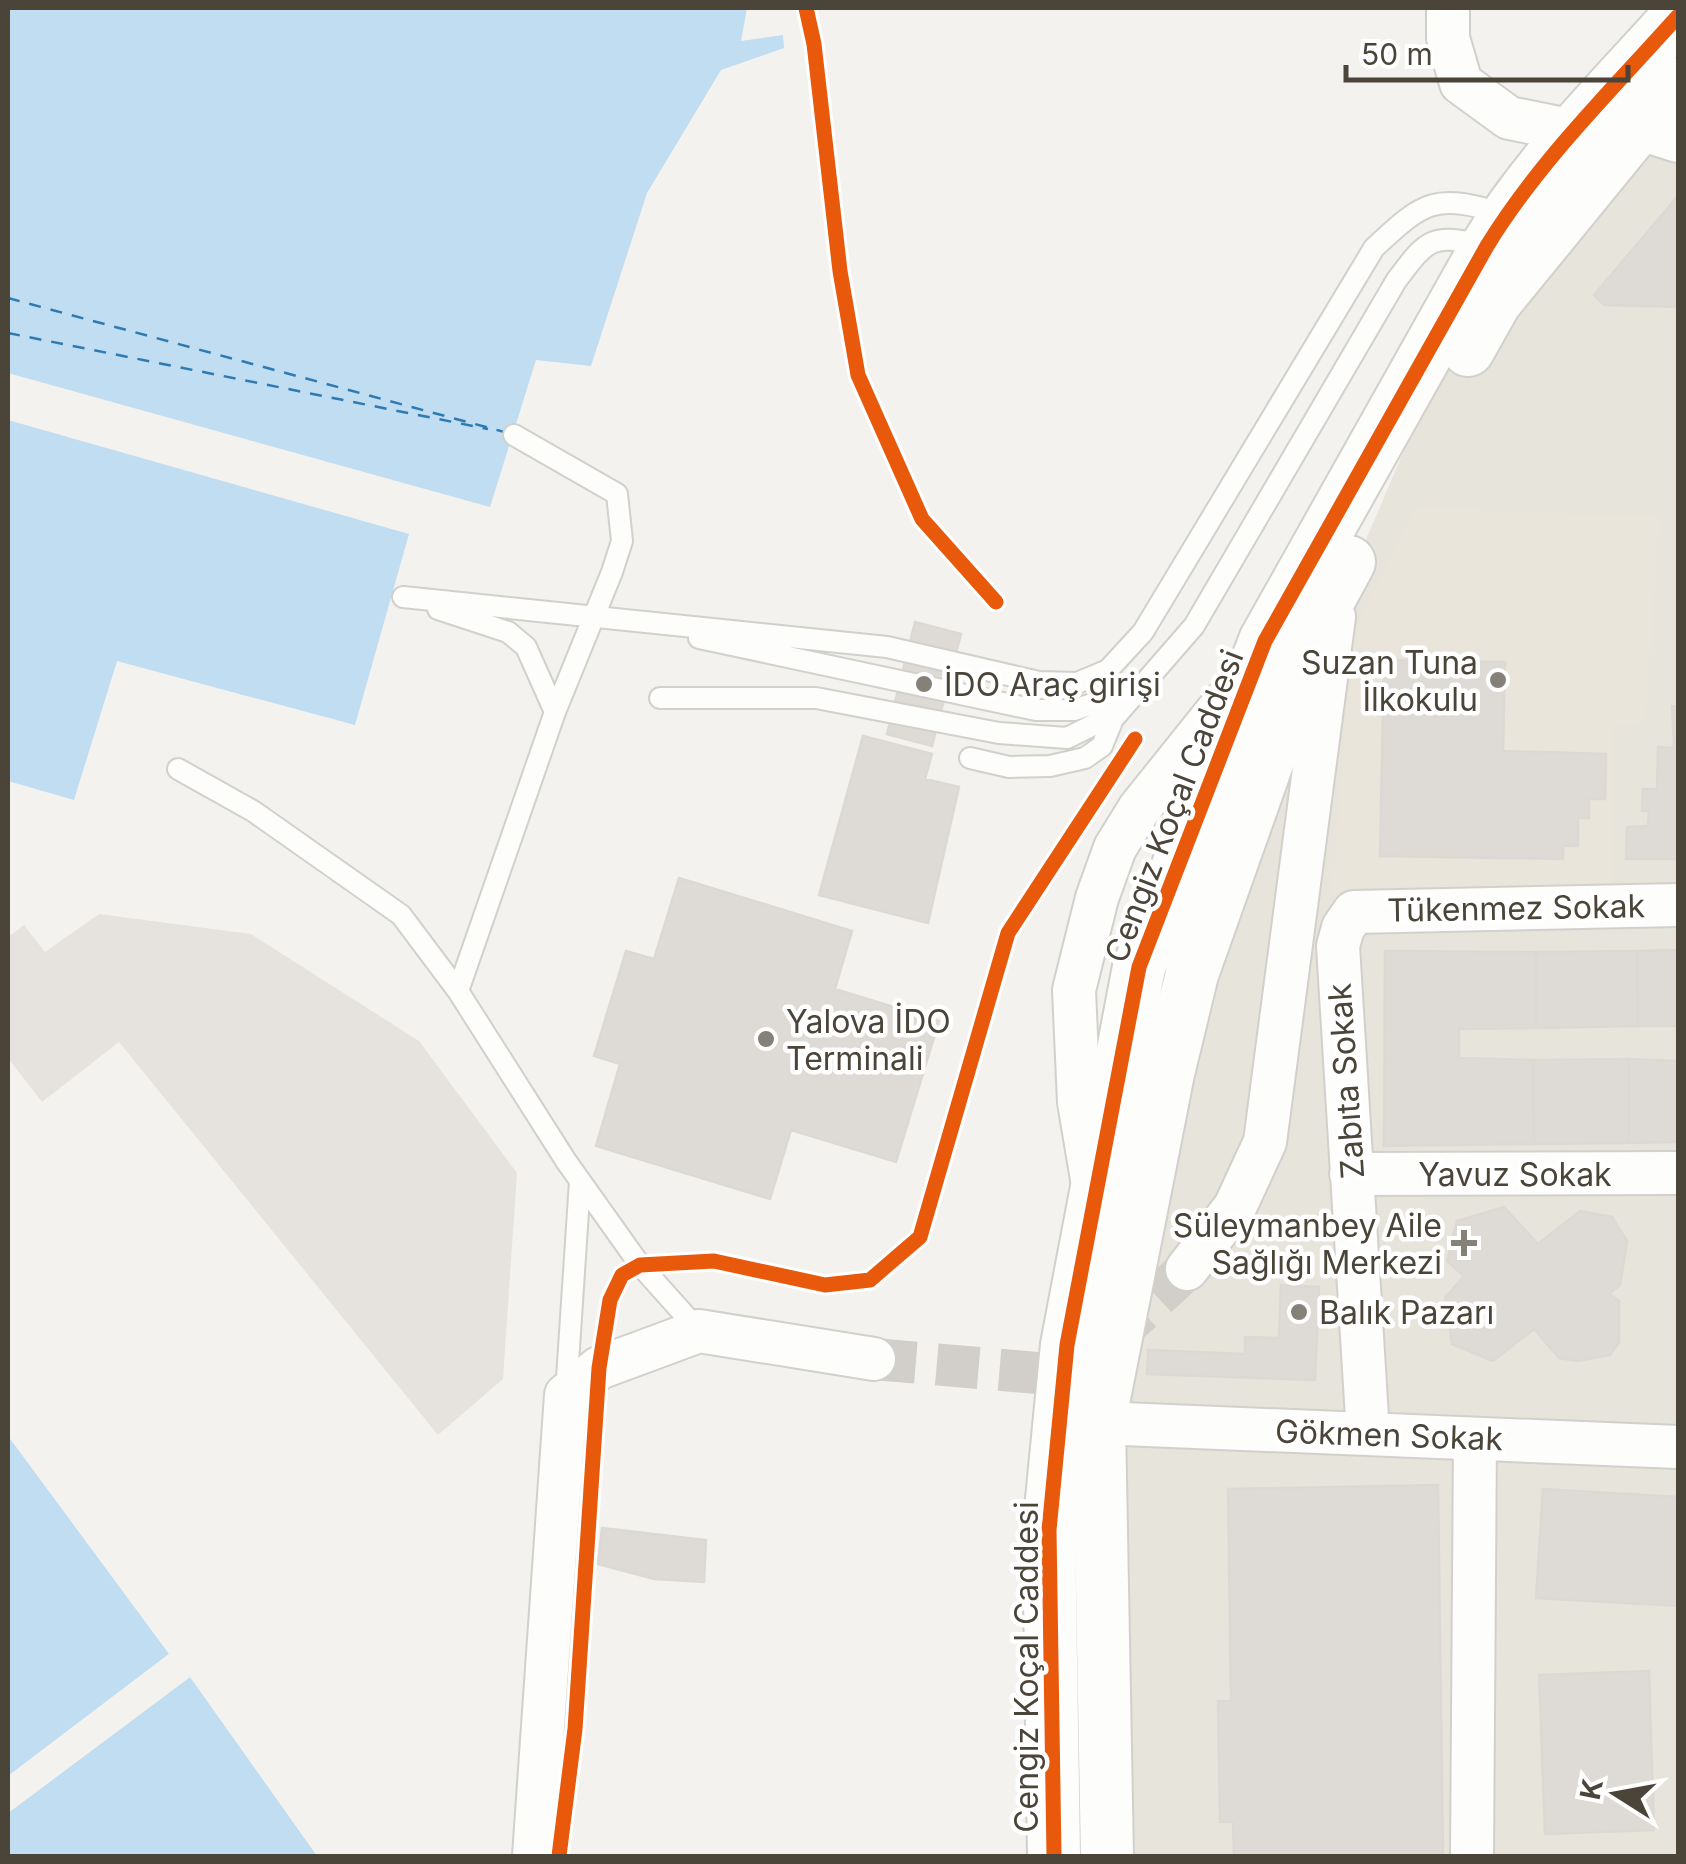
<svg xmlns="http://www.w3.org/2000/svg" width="1686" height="1864" viewBox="0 0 1686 1864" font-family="Inter,sans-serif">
  <rect width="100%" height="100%" fill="#f4f2ee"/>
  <!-- residential -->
  <path fill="#e7e4dc" d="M1678,109V1856H1062L1067,1448L1143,1061L1429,392Z"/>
  <!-- education -->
  <path fill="#eae5da" d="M1414,508L1659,517L1645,722L1614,724L1612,885L1332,896L1352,639Z"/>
  <!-- parking -->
  <path fill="#e6e3df" d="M99,914L251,934L419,1041L517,1173L503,1379L438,1435L119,1042L42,1102L8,1058V937L24,925L45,952Z"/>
  <!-- water -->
  <path fill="#c0ddf1" d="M8,8H747L741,41L783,35L784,48L721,70L647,193L591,366L536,360L490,507L8,373Z
    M8,420L409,534L355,725L117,661L74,800L8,781Z
    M8,1436L169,1654L8,1776Z
    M190,1677L317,1856H8V1813Z"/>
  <!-- pier -->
  <path fill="#f4f2ee" d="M169,1654L172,1657L8,1781V1776Z
    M187,1673L190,1677L8,1813V1807Z"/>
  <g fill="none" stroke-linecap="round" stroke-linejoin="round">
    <!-- ferry -->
    <path stroke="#2e7ab2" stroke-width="2.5" stroke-dasharray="12 10" stroke-linecap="butt" d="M8,298L508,433
      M8,333L488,429"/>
  </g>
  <!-- building -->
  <path fill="#dedbd6" stroke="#dcd9d4" stroke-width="2.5" d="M1678,196V307L1604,305L1594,295Z
    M915,622L961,634L932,746L887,734Z
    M1384,660L1505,662L1503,751L1606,754L1605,799H1589V818H1578V846H1563V859L1380,856Z
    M1672,706H1678V859H1626L1627,827L1648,826L1649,811H1642L1643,789H1657L1658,747L1674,748Z
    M863,736L932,754L925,779L959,787L928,923L819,895Z
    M679,878L852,931L835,989L939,1021L896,1162L791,1130L770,1199L596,1146L620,1064L594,1056L626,951L654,959Z
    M1678,950V1026H1638L1637,951Z
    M1385,951L1536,952V1028L1459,1029V1058L1533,1060L1534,1144L1384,1146Z
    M1637,951L1638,1026L1536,1028V952Z
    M1629,1059V1143L1534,1144L1533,1060Z
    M1629,1059L1678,1061V1142L1629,1143Z
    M1504,1207L1538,1244L1580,1211L1612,1217L1627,1241L1620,1285L1609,1294L1619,1301V1342L1610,1355L1577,1361L1559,1358L1534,1329L1493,1361L1452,1344L1445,1298L1464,1276L1447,1261L1457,1221Z
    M1281,1285L1319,1287L1315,1380L1147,1374L1148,1350L1245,1354V1337L1279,1338Z
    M1438,1485L1443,1856H1234L1233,1822H1220L1218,1701H1231L1228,1489Z
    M1543,1489L1678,1497V1606L1536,1598Z
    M602,1528L706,1540L704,1582L654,1579L598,1564Z
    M1649,1671L1654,1830L1545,1834L1539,1675Z"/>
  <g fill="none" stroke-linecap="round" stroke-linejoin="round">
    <!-- minor-tunnel -->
    <path stroke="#d2cfca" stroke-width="42" stroke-dasharray="42 21" stroke-linecap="butt" d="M874,1359L1072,1376L1187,1269"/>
    <defs>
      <path id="service" d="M514,435L617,494L622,541L612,572L555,712L458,991L566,1161L640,1265L699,1331
        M403,597L887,647L1039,682L1077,683L1108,670L1143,632L1374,248C1426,199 1435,194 1505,214
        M438,609L508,632L526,647L555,712
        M699,638L1036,710H1074L1140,688
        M660,698H816L999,733L1067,738L1119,712
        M970,758L1009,767L1050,766L1085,758L1102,746L1113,719L1194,626L1396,281C1428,238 1432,233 1485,246
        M178,769L253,811L401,915L458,991
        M566,1393L580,1181"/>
      <path id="minor" d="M1448,8V38L1461,83L1509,118L1574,131
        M1637,128L1678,141
        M1351,1174L1678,1173
        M1092,1179L1079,1102L1074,990L1097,898L1115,848L1139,809L1236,688
        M1187,1269L1235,1207L1265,1142L1334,617
        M1099,1423L1678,1447
        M1368,1434L1338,946L1343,928L1354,912L1678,905
        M534,1856L566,1395L599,1368L699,1331L874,1359
        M1472,1856L1475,1439"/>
      <path id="tertiary" d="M1468,350L1495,302L1637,128L1678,84
        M1054,1856L1049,1530L1067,1345L1139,967L1265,641L1487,246C1539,161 1612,90 1678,16
        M1107,1856L1099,1423L1168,1073L1192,974L1318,619L1349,562"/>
    </defs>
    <!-- service casing -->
    <use href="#service" stroke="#d2d0cb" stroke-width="24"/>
    <!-- minor casing -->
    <use href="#minor" stroke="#d2d0cb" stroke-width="46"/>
    <!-- tertiary casing -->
    <use href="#tertiary" stroke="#d2d0cb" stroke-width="56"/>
    <!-- service -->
    <use href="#service" stroke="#fdfdfc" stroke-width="20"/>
    <!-- minor -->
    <use href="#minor" stroke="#fdfdfc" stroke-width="42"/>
    <!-- tertiary -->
    <use href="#tertiary" stroke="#fdfdfc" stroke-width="52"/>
    <defs>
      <path id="cycleway" d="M806,8L814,44L840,271L858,375L922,519L996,602
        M559,1856L575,1729L599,1368L610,1300L622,1275L640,1265L714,1261L825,1285L870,1280L920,1237L1008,933L1135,739
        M1054,1856L1049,1530L1067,1345L1139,967L1265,641L1487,246C1539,161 1612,90 1678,16"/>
    </defs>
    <!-- cycleway casing -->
    <use href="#cycleway" stroke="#fff" stroke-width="21"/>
    <!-- cycleway -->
    <use href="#cycleway" stroke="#e8590c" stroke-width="15"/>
  </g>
  <!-- markers -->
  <g fill="#868178" stroke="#fff" stroke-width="4">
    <circle cx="1498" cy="680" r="10"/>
    <circle cx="924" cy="684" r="10"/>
    <circle cx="766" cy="1039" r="10"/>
    <path d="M1459 1228h10v10h10v10h-10v10h-10v-10h-10v-10h10z"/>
    <circle cx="1299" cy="1312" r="10"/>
  </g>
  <g text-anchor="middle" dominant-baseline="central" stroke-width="9" stroke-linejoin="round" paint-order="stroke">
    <!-- poi labels -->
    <g font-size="32" fill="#4b4439" stroke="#fff" text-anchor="start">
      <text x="1478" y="662" text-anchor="end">Suzan Tuna<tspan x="1478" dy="37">İlkokulu</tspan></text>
      <text x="944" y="684">İDO Araç girişi</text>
      <text x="786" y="1021">Yalova İDO<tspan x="786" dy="37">Terminali</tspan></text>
      <text x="1442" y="1225" text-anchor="end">Süleymanbey Aile<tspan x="1442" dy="37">Sağlığı Merkezi</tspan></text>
      <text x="1319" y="1312">Balık Pazarı</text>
    </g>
    <!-- street labels -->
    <g font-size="32" fill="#4b4439" stroke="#fff">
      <text transform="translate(1174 806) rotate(-69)">Cengiz Koçal Caddesi</text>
      <text transform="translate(1516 908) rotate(-1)">Tükenmez Sokak</text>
      <text transform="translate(1346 1081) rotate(-94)">Zabıta Sokak</text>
      <text x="1515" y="1174">Yavuz Sokak</text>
      <text transform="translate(1389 1435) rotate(2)">Gökmen Sokak</text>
      <text transform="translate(1026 1667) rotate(-90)">Cengiz Koçal Caddesi</text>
    </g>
  </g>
  <!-- border -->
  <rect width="1686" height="1864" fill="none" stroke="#4b4439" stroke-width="20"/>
  <!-- north arrow -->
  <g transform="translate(1616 1794) rotate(281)" stroke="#ffffff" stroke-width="8" paint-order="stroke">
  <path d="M0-8L18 38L0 25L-18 38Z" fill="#4b4439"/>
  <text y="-15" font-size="28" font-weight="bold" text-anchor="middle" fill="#4b4439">K</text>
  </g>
  <!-- scale -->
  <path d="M1346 65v15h282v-15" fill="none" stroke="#4b4439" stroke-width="5"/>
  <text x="1361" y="65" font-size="30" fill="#4b4439" stroke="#ffffff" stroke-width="8" paint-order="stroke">50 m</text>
</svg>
